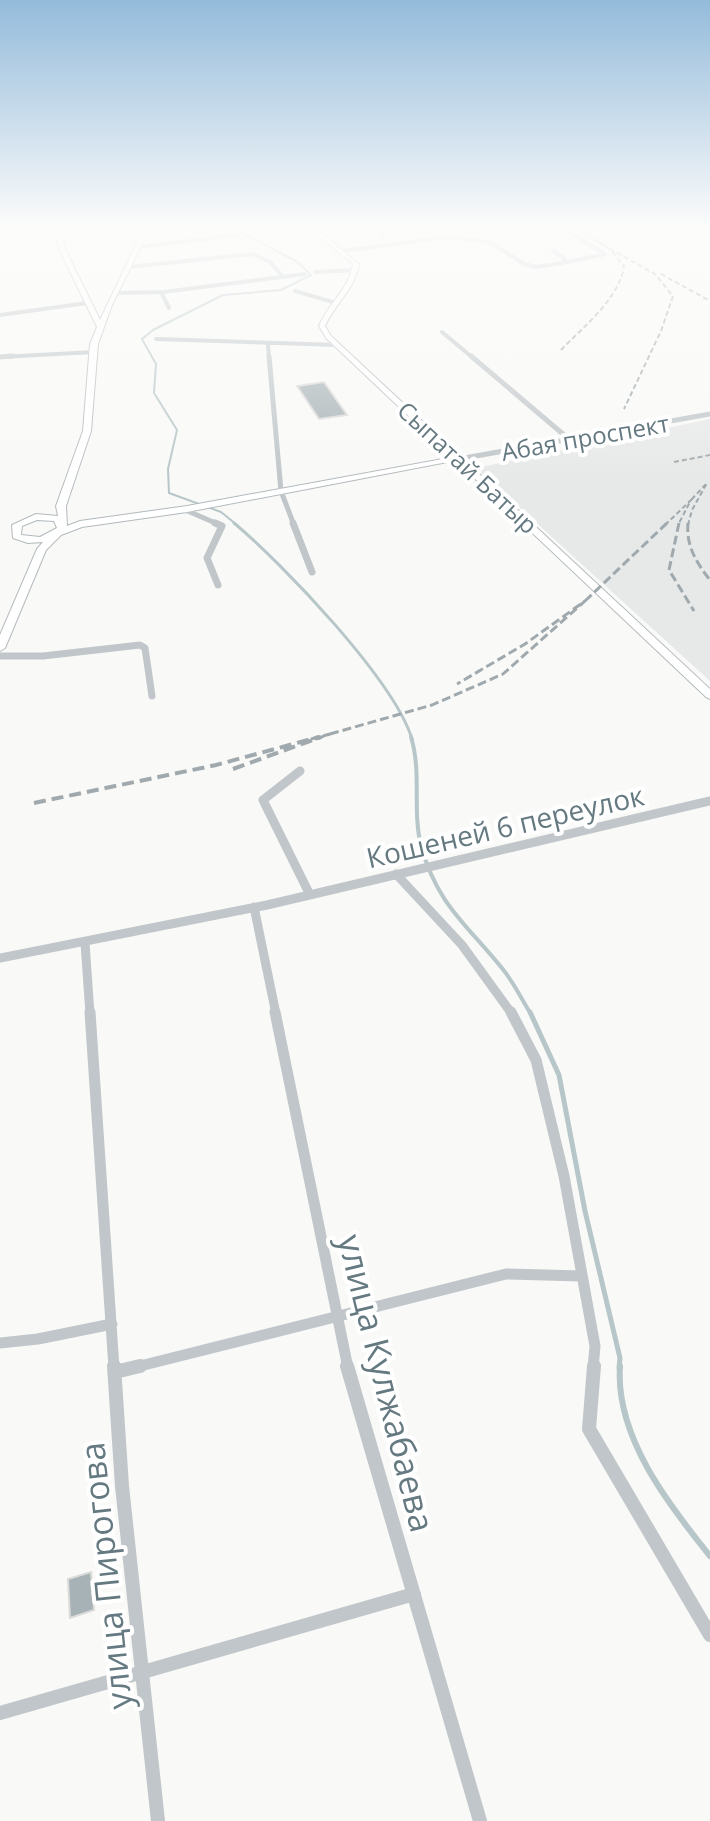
<svg xmlns="http://www.w3.org/2000/svg" width="710" height="1821" viewBox="0 0 710 1821" font-family="'Open Sans',sans-serif">
  <rect width="100%" height="100%" fill="#f9f9f7"/>
  <!-- built -->
  <path fill="#e7e9e8" d="M710,419V681L476,468Z"/>
  <g fill="none" stroke-linecap="round" stroke-linejoin="round">
    <!-- stream-far4 -->
    <path stroke="#b7c6c8" stroke-width="2" d="M232,228L296,261L311,275L281,290L223,295L153,330L142,339L156,364L154,393L177,430L168,469L169,493L221,512L237,525"/>
    <!-- stream-far3 -->
    <path stroke="#b7c6c8" stroke-width="3" d="M234,523C282,563 394,680 412,739"/>
    <!-- stream-far2 -->
    <path stroke="#b7c6c8" stroke-width="4" d="M411,737C422,773 412,809 421,846C438,907 469,926 505,972C515,985 522,1000 531,1014"/>
    <!-- stream-far1 -->
    <path stroke="#b7c6c8" stroke-width="5" d="M530,1012L559,1075L585,1211L620,1358L619,1368"/>
    <!-- stream -->
    <path stroke="#b7c6c8" stroke-width="6" d="M620,1366C615,1436 668,1504 710,1556"/>
  </g>
  <!-- building -->
  <path fill="#a7b2b6" stroke="#dbdbd9" stroke-width="2" d="M324,382L347,415L319,419L297,386Z
    M91,1572L94,1610L70,1618L68,1579Z"/>
  <g fill="none" stroke-linecap="round" stroke-linejoin="round">
    <defs>
      <path id="secondary" d="M53,228H59L66,251L100,320L144,228H150L112,305L98,344L91,431L66,506L67,526L80,521L187,506L459,456L463,459L187,512L82,527L61,535L46,550L5,648L0,651V635L37,549L43,542L28,543L13,538L12,525L36,514L58,516L56,506L83,431L90,344L97,327L60,251ZM37,520L54,521L57,528L40,537L21,535L22,526Z"/>
      <path id="primary" d="M309,228H315L359,264C355,289 335,304 325,326L331,336L710,689V699L706,697L326,338L319,326C328,304 349,289 353,264Z"/>
    </defs>
    <!-- secondary casing -->
    <use href="#secondary" stroke="#b3babd" stroke-width="2"/>
    <!-- primary casing -->
    <use href="#primary" stroke="#b4babd" stroke-width="2"/>
    <!-- street-far5 -->
    <path stroke="#c0c6c9" stroke-width="4" d="M562,228L605,254L563,263
      M138,247L238,235
      M343,251L447,237L490,242L524,264L536,267L563,263L565,259L553,251
      M128,267L253,254L270,262L282,276
      M316,272L356,270
      M295,291L336,303
      M161,292L169,308
      M115,293L163,292L305,274
      M0,315L87,303
      M442,332L473,358
      M156,339L337,345
      M268,345L269,358
      M0,357L95,352"/>
    <!-- street-far4 -->
    <path stroke="#c0c6c9" stroke-width="5" d="M269,356L281,491L294,525
      M471,356L570,440
      M0,357L13,356
      M459,459L710,414
      M183,509L220,525"/>
    <!-- street-far3 -->
    <path stroke="#c0c6c9" stroke-width="7" d="M215,523L222,526L207,558L218,585
      M293,523L312,572
      M0,656H43L140,645L145,648L152,696"/>
    <!-- street-far2 -->
    <path stroke="#c0c6c9" stroke-width="9" d="M300,771L263,800L309,893
      M396,874L462,945L512,1014
      M254,907L276,1014
      M85,943L90,1014
      M0,958L267,905L710,801"/>
    <!-- street-far1 -->
    <path stroke="#c0c6c9" stroke-width="11" d="M90,1012L114,1368
      M275,1012L348,1368
      M511,1012L536,1060L564,1176L595,1346L593,1368
      M0,1343L38,1339L112,1324
      M132,1368L506,1274L581,1276"/>
    <!-- street -->
    <path stroke="#c0c6c9" stroke-width="14" d="M114,1366L122,1486L158,1821
      M347,1366L480,1821
      M594,1366L589,1429L710,1635
      M115,1372L140,1366
      M0,1713L414,1594"/>
    <!-- secondary -->
    <use href="#secondary" fill="#fff" fill-rule="evenodd"/>
    <!-- primary -->
    <use href="#primary" fill="#fff" fill-rule="evenodd"/>
    <!-- rail-far2 -->
    <path stroke="#a0a9ad" stroke-width="2" stroke-dasharray="5 3" stroke-linecap="butt" d="M380,238L402,228
      M596,241L655,274L673,296L661,331L624,409
      M661,274L710,301
      M561,350C582,328 620,298 624,266L610,249L576,228
      M674,462L710,455
      M665,525L691,500L678,525
      M688,525L692,510L707,483L691,500"/>
    <!-- rail-far1 -->
    <path stroke="#a0a9ad" stroke-width="3" stroke-dasharray="9 4" stroke-linecap="butt" d="M679,523L669,570L694,611
      M688,523C686,546 696,562 710,580
      M585,601L667,523
      M330,734L432,705L503,674L585,601L525,644L457,684
      M311,739L330,734L316,739"/>
    <!-- rail -->
    <path stroke="#a0a9ad" stroke-width="4" stroke-dasharray="12 6" stroke-linecap="butt" d="M233,769L321,737
      M34,803L216,765L319,737"/>
  </g>
  <!-- sky -->
  <linearGradient id="sky" x2="0" y2="1"><stop stop-color="#94bbdb"/><stop offset="0.47" stop-color="#fcfcfb"/><stop offset="1" stop-color="#fcfcfb" stop-opacity="0"/></linearGradient>
  <rect width="710" height="483" fill="url(#sky)"/>
  <g text-anchor="middle" dominant-baseline="central" stroke-width="8" stroke-linejoin="round" paint-order="stroke">
    <!-- far-street labels -->
    <g font-size="24" fill="#657981" stroke="#fff">
      <text transform="translate(585 437) rotate(-10)">Абая проспект</text>
      <text transform="translate(468 467) rotate(43)">Сыпатай Батыр</text>
    </g>
    <!-- street labels -->
    <g font-size="28" fill="#657981" stroke="#fff">
      <text transform="translate(505 826) rotate(-13)">Кошеней 6 переулок</text>
    </g>
    <!-- near-street labels -->
    <g font-size="34" fill="#657981" stroke="#fff">
      <text transform="translate(387 1383) rotate(76)">улица Кулжабаева</text>
      <text transform="translate(105 1576) rotate(-96)">улица Пирогова</text>
    </g>
  </g>
</svg>
